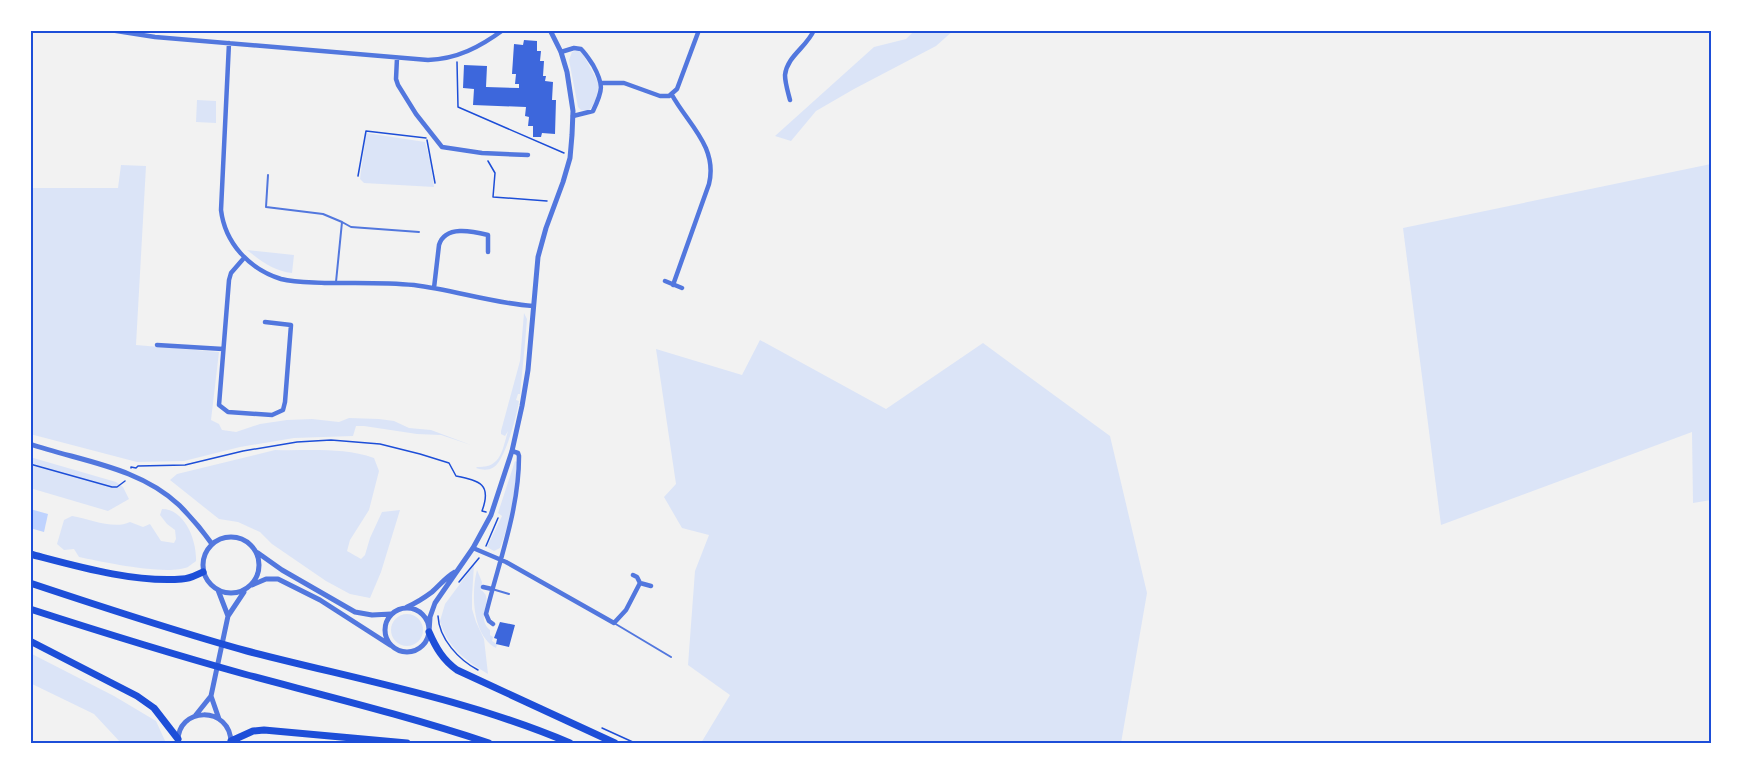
<svg xmlns="http://www.w3.org/2000/svg" width="1741" height="773" viewBox="0 0 1741 773" font-family="'Golos Text',sans-serif">
  <rect width="100%" height="100%" fill="#f2f2f2"/>
  <!-- green -->
  <path fill="#dbe4f7" d="M915,30H954L936,46L854,89L816,111L791,141L775,136L874,47L906,39Z
    M578,50L583,54L598,82C599,91 595,106 588,111L581,110L578,107L569,60L572,52Z
    M197,100L216,101V123L196,122Z
    M366,133L425,142L430,161L434,187L364,183L360,179Z
    M1711,164V500L1693,503L1692,432L1441,525L1403,228Z
    M121,165L146,166L136,345L219,352L211,420L219,424L222,430L236,432L260,424L287,420L312,419L339,422L349,418L379,419L394,421L409,428L431,430L471,445L441,435L417,434L364,426H356L353,436L294,438L240,447L184,461L137,462L30,434V188H118Z
    M247,250L294,255L292,273C274,271 261,261 247,250Z
    M524,313L527,319L525,343L520,394H518L516,400L519,401C517,415 505,460 494,467C488,471 482,470 476,468L477,467C501,468 502,451 508,431L505,436L501,434V431L520,361Z
    M760,340L886,409L983,343L1110,436L1147,593L1121,743H701L730,695L688,665L695,571L709,535L682,528L664,497L676,484L656,349L742,375Z
    M275,450C309,451 342,447 374,458L379,471L369,510L350,540L347,551L361,559L365,555L370,538L382,512L400,510L381,572L370,598L350,594L326,581L272,544L260,532L238,522L219,519L170,480L177,474Z
    M30,457L116,482L123,487L129,499L108,511L30,488Z
    M515,461L517,462C515,492 511,520 500,548L494,551L487,547L502,516L498,513Z
    M162,509C185,509 197,541 196,561C195,562 189,566 188,567C167,576 103,562 79,557L74,549L64,550L57,544L64,520L72,516C90,519 114,530 130,522L143,527L150,524L161,541L174,543L176,539L175,530L167,524L160,515Z
    M474,565L472,596V609L476,622L484,639L488,674C466,661 447,647 440,621L445,604Z
    M477,570L482,582L481,590C496,600 474,616 490,630V635L493,637L492,641L497,644L496,648C472,635 471,593 477,570Z
    M391 630a16 16 0 1 1 32 0a16 16 0 1 1-32 0Z
    M30,653L114,696L156,721L166,743H121L94,714L30,683Z"/>
  <!-- water -->
  <path fill="#bfd3fe" d="M30,509L48,514L44,532L30,528Z"/>
  <!-- building -->
  <path fill="#3d67dc" d="M524,40L537,41V51H541L540,61H544L543,76H546L545,81L553,82L552,100H556L555,134L542,133L541,137H533V126H528L529,117L525,116L526,107L473,105L474,89L463,88L464,65L487,66L486,87L519,88V84H515L516,74H512L514,44L523,45Z
    M500,622L515,625L509,647L496,644L497,639L494,638Z"/>
  <g fill="none" stroke-linecap="round" stroke-linejoin="round">
    <!-- path -->
    <path stroke="#1d4ed8" stroke-width="1.5" d="M457,62L458,107L564,153
      M427,140L435,183
      M488,161L495,173L493,197L547,201
      M358,176L366,131L426,138
      M30,464L112,487H117L125,481
      M131,468V467L136,468L138,466L185,465L243,451L297,442L331,440L380,444L420,454L449,463L456,476C480,481 492,484 482,511L486,512
      M486,546L498,518
      M459,582L479,558
      M438,616C439,639 459,660 478,670
      M602,728L635,743"/>
    <!-- service -->
    <path stroke="#5277de" stroke-width="2" d="M268,175L266,207L323,214L342,222L336,282
      M342,222L351,227L419,232
      M492,589L509,594
      M614,623L671,657"/>
    <!-- minor -->
    <path stroke="#5277de" stroke-width="4.5" d="M110,30L155,37L428,60C457,59 480,47 503,30
      M229,43L221,210C225,243 249,269 281,279C296,283 312,282 327,283C356,283 385,282 414,285C454,290 492,303 533,306
      M561,52L574,48L581,49C586,54 589,59 593,65C604,85 603,90 593,111L573,116
      M397,58L396,79L398,85L416,114L442,147L482,153L528,155
      M602,83H624L660,96H669L677,89L699,30
      M672,95C688,124 718,147 709,184L673,285
      M790,100C788,92 785,83 785,75C787,56 807,47 814,30
      M244,258L231,273L229,280L219,405L228,412L272,415L283,410L285,402L291,325L265,322
      M665,281L682,288
      M434,288L439,245C445,225 472,231 488,235V252
      M157,345L223,349
      M473,548L506,562L614,623L626,610L640,583L637,577L633,575
      M640,583L651,586
      M483,587L492,589
      M493,624L489,621L486,614C499,561 519,510 519,456L518,453L512,451"/>
    <!-- tertiary -->
    <path stroke="#5277de" stroke-width="5" d="M30,444C80,461 139,467 179,505C191,517 202,530 212,544
      M203 565a28 28 0 1 1 56 0a28 28 0 1 1-56 0Z
      M258,553L282,570L355,612L372,615L391,614
      M252,585L266,579H278L320,600L390,645
      M218,590L228,616
      M407,607C416,603 424,598 432,592C440,585 446,577 455,572
      M385 630a22 22 0 1 1 44 0a22 22 0 1 1-44 0Z
      M429,632L430,617L435,603L473,548L491,515L512,451L522,406L528,370L538,257L546,228L563,182L570,158L572,135L573,111L567,72L561,52L550,30
      M211,696L219,719
      M195,716L211,696L228,616L244,592
      M178,743C176,706 231,705 231,743"/>
    <!-- trunk -->
    <path stroke="#1d4ed8" stroke-width="7" d="M30,554C76,566 134,583 182,579C190,579 196,575 203,572
      M30,583C102,607 174,631 247,651C355,679 467,699 570,743
      M30,609C101,632 172,654 244,674C326,696 408,716 489,743
      M429,632C436,648 443,660 457,670L615,743
      M30,641L137,696L154,708L178,739
      M231,741L253,731L264,730L407,743"/>
  </g>
  <!-- border -->
  <rect width="1741" height="773" fill="none" stroke="#ffffff" stroke-width="63"/>
  <rect x="32" y="32" width="1678" height="710" fill="none" stroke="#1d4ed8" stroke-width="2"/>
</svg>
